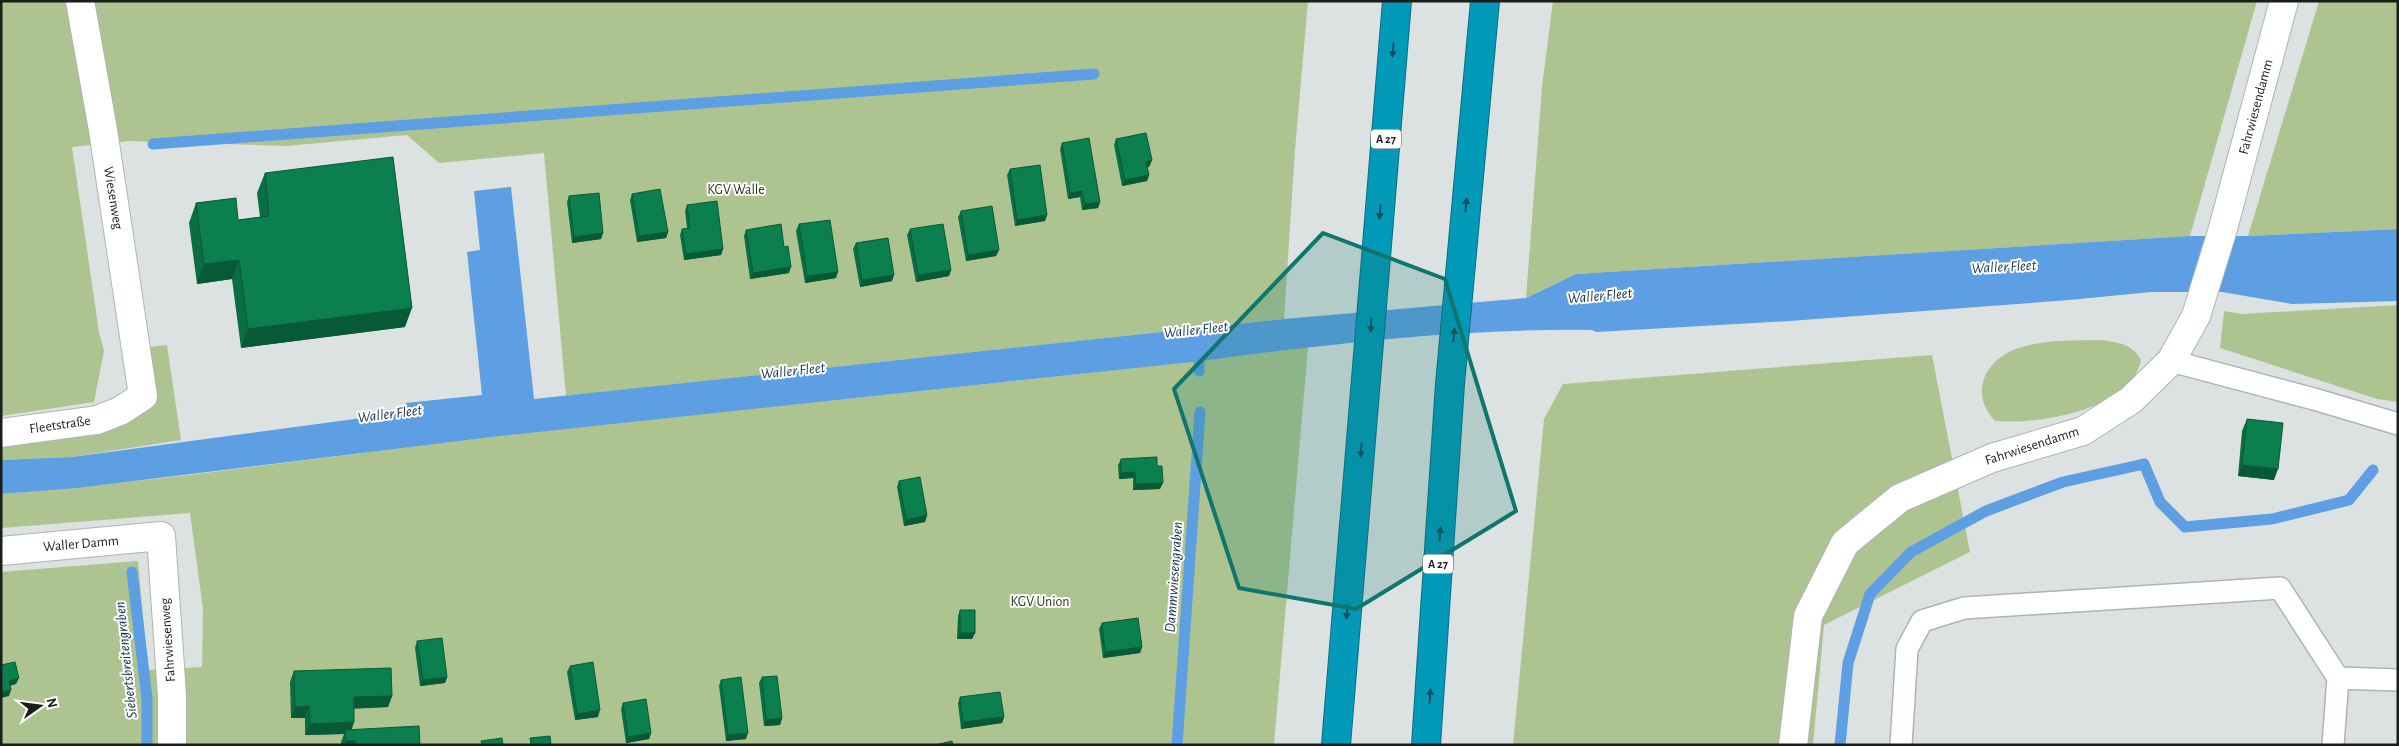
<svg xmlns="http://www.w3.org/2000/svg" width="2399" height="746" viewBox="0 0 2399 746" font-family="'Alegreya Sans',sans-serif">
  <rect width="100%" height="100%" fill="#dce2e1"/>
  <!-- green -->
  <path fill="#aec490" d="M1,1H1308L1295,150L1284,319L566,396L544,153L439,163L407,135L286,146L130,141L72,147L99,332L104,351L94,402L1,416Z
    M1553,1H2257L2190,236L1576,274L1526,298L1542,87Z
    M2319,1H2398V229L2248,236Z
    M2398,305V402L2377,399L2220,348L2224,311L2242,314Z
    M2099,340C2116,342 2132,343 2141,360C2131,410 2038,425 1995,421C1985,410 1979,396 1983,382C1997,337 2060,341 2099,340Z
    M167,345L181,440L72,457L1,460V443L95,435L129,418L148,347Z
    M1308,347L1274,745H1V572L138,561L148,670L202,667L203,609L190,513L1,528V494C168,481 334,455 500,436C769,405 1039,381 1308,347Z
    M1932,355L1970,552L1824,625L1813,745H1513L1544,419L1563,384Z"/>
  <!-- water -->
  <path fill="#5d9fe2" d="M511,187L534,399L1284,319L1526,298L1576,274L2190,236H2248L2398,229V301L2292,304L2222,292H2151L2069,300L1790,321L1596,332L1592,330C1461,328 1330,344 1201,361L500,436L77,488L1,494V460L72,457L407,412L406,403L482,395L467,252L480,250L474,191Z"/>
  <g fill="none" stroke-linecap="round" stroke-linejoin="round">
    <!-- stream -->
    <path stroke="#5d9fe2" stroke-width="11" d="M153,144L1094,74
      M1199,347V371
      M132,572L147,699V745
      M1177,745L1200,412
      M1840,745L1848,663L1870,594L1911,552L1986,511L2063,482L2144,464L2160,502L2185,527L2272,519L2349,500L2373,470"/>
    <defs>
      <path id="service" d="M2171,361L2314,399L2398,424
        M1901,745L1907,649L1922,621L1964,608L2280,588L2338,678L2398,680
        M2333,745L2338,678"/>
      <path id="minor" d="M1,433L97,420L120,411L143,396L103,130L80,1
        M1,551L161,536L172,696V745
        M1793,745L1808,616L1845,543L1900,498L1992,458L2083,431L2131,400L2171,361L2196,316L2222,232L2284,1"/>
      <path id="motorway" d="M1336,745L1397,1
        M1426,745L1450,384L1485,1"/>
    </defs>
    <!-- service casing -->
    <use href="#service" stroke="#aeb4b3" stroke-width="24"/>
    <!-- minor casing -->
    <use href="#minor" stroke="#aeb4b3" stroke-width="30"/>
    <!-- motorway casing -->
    <use href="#motorway" stroke="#0b6e82" stroke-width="30"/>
    <!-- service -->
    <use href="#service" stroke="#fff" stroke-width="21"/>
    <!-- minor -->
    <use href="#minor" stroke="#fff" stroke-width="28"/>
    <!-- motorway -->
    <use href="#motorway" stroke="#0399b8" stroke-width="28"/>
  </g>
  <!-- wall -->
  <path fill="#0a6d43" d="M1116,139L1152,160L1149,167H1147L1149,175L1147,181L1122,186L1114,145Z
    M1062,143L1100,202L1098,208L1082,210L1080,197L1068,199L1060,149Z
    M1010,169L1047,215L1045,221L1015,226L1007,175Z
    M265,173L405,327L241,348L232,279L197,284L189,223L196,203L238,220L260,217L257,193Z
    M632,194L668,232L666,238L637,242L630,200Z
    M569,196L603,233L601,239L572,243L567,202Z
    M687,205L723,249L721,255L684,260L680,235L682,229L687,228L685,211Z
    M961,211L999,250L996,256L966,261L958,217Z
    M799,224L836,278L805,283L796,231Z
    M910,229L951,270L949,276L916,282L907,235Z
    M746,230L784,247L789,273L750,279L744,236Z
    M856,243L892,281L860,287L853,249Z
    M2247,419L2274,480L2238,476L2242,431Z
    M1121,459L1157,466L1160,489L1133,490V478L1119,479L1118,465Z
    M899,481L927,515L925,522L904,526L897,487Z
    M960,610L975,633L972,639H957L958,616Z
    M1102,623L1142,647L1140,653L1103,658L1099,629Z
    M417,641L447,677L445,683L420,686L415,648Z
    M570,666L598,717L575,720L567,672Z
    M294,671L392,696L388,707L354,708L352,730L420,745H341V742L344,734L305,735V718H291L290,682Z
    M762,677L782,718L780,725L764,726L759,683Z
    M721,680L746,739L726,741L719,686Z
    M960,697L1004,717L1002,723L961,729L958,703Z
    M623,703L651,733L649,739L626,743L621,709Z"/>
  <!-- shaded-wall -->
  <path fill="#085937" d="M1152,160L1149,167L1144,168L1146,162Z
    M1149,175L1147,181L1122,186L1125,180Z
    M1082,191L1080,197L1068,199L1070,193Z
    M1100,202L1098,208L1082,210L1085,204Z
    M1047,215L1045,221L1015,226L1017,220Z
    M668,232L666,238L637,242L639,236Z
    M603,233L601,239L572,243L574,237Z
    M723,249L721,255L684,260L686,254Z
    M999,250L996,256L966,261L968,255Z
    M239,260L232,279L197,284L204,264Z
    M791,267L789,273L750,279L753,273Z
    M951,270L949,276L916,282L918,275Z
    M838,272L836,278L805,283L807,276Z
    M894,275L892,281L860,287L862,280Z
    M412,308L405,327L241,348L248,329Z
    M2242,465L2278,469L2274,480L2238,476Z
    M1135,472L1133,478L1119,479L1121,473Z
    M1163,483L1160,489L1133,490L1136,484Z
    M927,515L925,522L904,526L906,520Z
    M960,633H975L972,639H957Z
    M1142,647L1140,653L1103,658L1105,652Z
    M447,677L445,683L420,686L423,680Z
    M19,678L16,684L7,687L9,681Z
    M11,690L9,696L1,698V692Z
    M392,696L388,707L350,709L354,697Z
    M309,706L305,718H291L295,707Z
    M600,710L598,717L575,720L577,714Z
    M1004,717L1002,723L961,729L963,722Z
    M782,718L780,725L764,726L766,720Z
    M354,722L350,734L345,730L344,734L305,735L310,724Z
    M651,733L649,739L626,743L628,737Z
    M748,733L746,739L726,741L728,735Z
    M346,741H356L354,745H345Z"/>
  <!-- building -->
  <path fill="#0c7f4e" stroke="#085937" d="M1146,133L1152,160L1146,162L1149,175L1125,180L1116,139Z
    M1089,138L1100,202L1085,204L1082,191L1070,193L1062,143Z
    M393,157L412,308L248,329L239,260L204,264L196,203L236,198L238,220L269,216L265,173Z
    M1040,165L1047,215L1017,220L1010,169Z
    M660,189L668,232L639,236L632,194Z
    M599,193L603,233L574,237L569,196Z
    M717,201L723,249L686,254L682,229L690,228L687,205Z
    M992,206L999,250L968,255L961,211Z
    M830,220L838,272L807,276L799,224Z
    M781,224L784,247L788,246L791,267L753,273L746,230Z
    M943,224L951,270L918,275L910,229Z
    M888,238L894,275L862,280L856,243Z
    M2247,419L2283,423L2278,469L2242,465Z
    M1157,457V466H1162L1163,483L1136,484L1135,472L1121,473V459Z
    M920,477L927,515L906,520L899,481Z
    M960,610H975V633H960Z
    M1138,618L1142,647L1105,652L1102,623Z
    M442,638L447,677L423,680L417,641Z
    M15,662L19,678L9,681L11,690L1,692V665Z
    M593,662L600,710L577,714L570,666Z
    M391,668L392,696L354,697V722L310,724L309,706L295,707L294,671Z
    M777,676L782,718L766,720L762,677Z
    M741,677L748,733L728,735L721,680Z
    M1000,692L1004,717L963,722L960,697Z
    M646,699L651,733L628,737L623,703Z
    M419,726L420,745H356V741H346L345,730Z
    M550,736L551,745H531L530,738Z
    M502,738L503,745H482L481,741Z
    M952,741L953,745H935Z"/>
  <!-- one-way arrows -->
  <defs><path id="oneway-solid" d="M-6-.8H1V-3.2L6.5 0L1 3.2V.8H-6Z" transform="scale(1.25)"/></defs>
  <g fill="#114f5b">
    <use href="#oneway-solid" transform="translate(1393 50) rotate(95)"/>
    <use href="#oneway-solid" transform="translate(1466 205) rotate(-85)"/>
    <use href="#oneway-solid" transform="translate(1380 212) rotate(95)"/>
    <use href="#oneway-solid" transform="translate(1371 325) rotate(94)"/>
    <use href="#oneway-solid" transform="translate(1454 335) rotate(-85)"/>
    <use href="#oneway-solid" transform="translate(1361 450) rotate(95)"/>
    <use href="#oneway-solid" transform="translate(1440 534) rotate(-86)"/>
    <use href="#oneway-solid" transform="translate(1347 612) rotate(95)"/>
    <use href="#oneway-solid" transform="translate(1430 696) rotate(-86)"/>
  </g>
  <!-- marked area -->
  <path fill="#0f766e" fill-opacity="0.2" stroke="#0f766e" stroke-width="4" stroke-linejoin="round" d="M1323,233L1445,279L1516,511L1356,609L1239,588L1174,389Z"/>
  <g text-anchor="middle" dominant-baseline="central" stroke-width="4" stroke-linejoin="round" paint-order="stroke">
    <!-- shield labels -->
    <g fill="#fff" stroke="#5f6161" stroke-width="1">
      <rect x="1371" y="129.5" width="30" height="19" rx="4"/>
      <rect x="1423" y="554.5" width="30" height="19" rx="4"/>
    </g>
    <g font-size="12" font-weight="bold" fill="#1b1d1d">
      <text x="1386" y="139">A 27</text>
      <text x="1438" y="564">A 27</text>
    </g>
    <!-- street labels -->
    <g font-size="14" fill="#1b1d1d" stroke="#fff">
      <text transform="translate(2256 107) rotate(-75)">Fahrwiesendamm</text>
      <text transform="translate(113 198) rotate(81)">Wiesenweg</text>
      <text transform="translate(60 425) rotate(-8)">Fleetstraße</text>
      <text transform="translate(2032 446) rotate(-18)">Fahrwiesendamm</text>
      <text transform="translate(81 544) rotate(-5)">Waller Damm</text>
      <text transform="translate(168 640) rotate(-94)">Fahrwiesenweg</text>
    </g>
    <!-- park labels -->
    <g font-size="14" fill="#2a3813" stroke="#fff">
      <text x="736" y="190">KGV Walle</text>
      <text x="1040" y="602">KGV Union</text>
    </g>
    <!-- water labels -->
    <g font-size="15" font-style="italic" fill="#132f4a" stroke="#fff">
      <text transform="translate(2004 267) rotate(-3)">Waller Fleet</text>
      <text transform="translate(1600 296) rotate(-5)">Waller Fleet</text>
      <text transform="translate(1196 330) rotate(-6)">Waller Fleet</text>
      <text transform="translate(793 371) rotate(-6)">Waller Fleet</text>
      <text transform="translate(390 414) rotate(-7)">Waller Fleet</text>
      <text transform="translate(1174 577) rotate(-86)">Dammwiesengraben</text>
      <text transform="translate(126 660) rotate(-96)">Siebertsbreitengraben</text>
    </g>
  </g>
  <!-- border -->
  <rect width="2399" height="746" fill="none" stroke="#1b1d1d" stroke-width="5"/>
  <!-- north arrow -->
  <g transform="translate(40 706) rotate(76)" stroke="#ffffff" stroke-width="4" paint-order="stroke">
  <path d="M0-4L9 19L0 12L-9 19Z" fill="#1b1d1d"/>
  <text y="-8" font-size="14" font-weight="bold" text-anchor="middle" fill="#1b1d1d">N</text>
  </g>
</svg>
